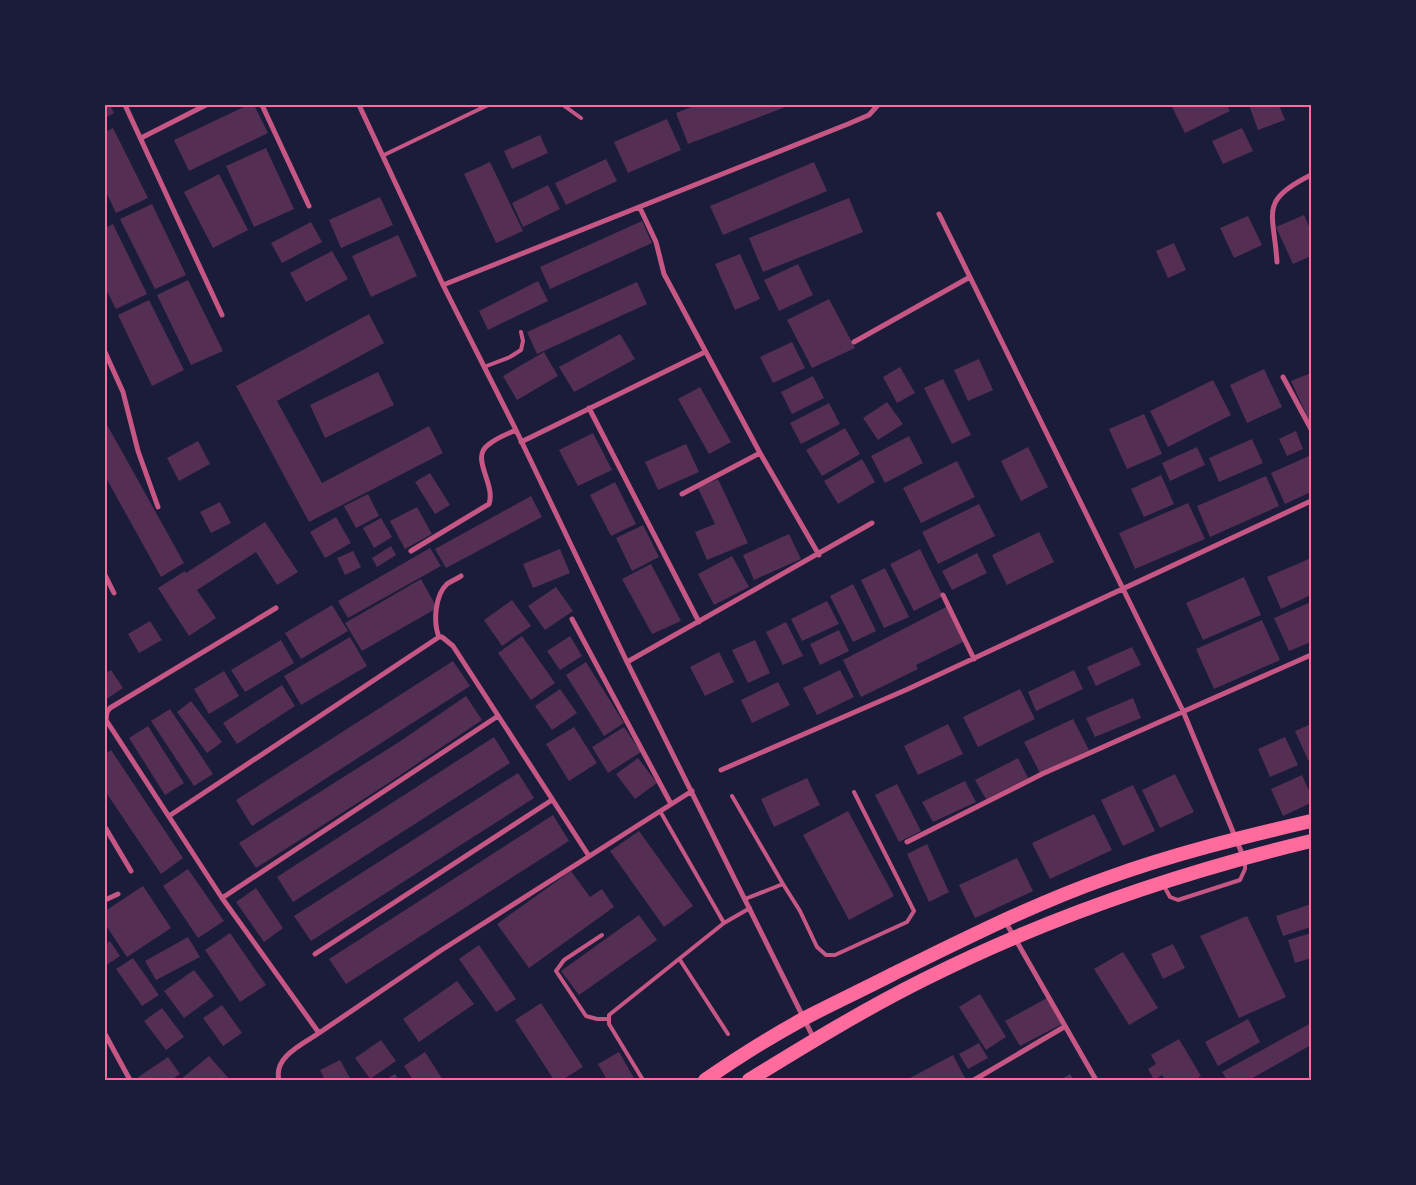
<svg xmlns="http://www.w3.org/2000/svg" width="1416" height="1185" viewBox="0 0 1416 1185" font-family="'Crimson Pro',serif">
  <rect width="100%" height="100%" fill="#1b1b3a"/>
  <!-- building -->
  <path fill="#542f53" d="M105,105H110L114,113L105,118Z
    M248,105H254L268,133L189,171L174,140Z
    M696,105H791L688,144L676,113Z
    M1171,105H1227L1230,111L1185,133Z
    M1249,105H1279L1285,120L1258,130Z
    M667,119L681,150L628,173L614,142Z
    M113,128L148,198L116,213L105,190V132Z
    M1242,128L1253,151L1223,164L1212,141Z
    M540,135L548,153L512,169L504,151Z
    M266,148L294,209L254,227L226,166Z
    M606,159L617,181L566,205L555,183Z
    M490,162L523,231L496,243L464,174Z
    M814,162L827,191L723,235L710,206Z
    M219,174L248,230L213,248L184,192Z
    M548,185L560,209L523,227L512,203Z
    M380,197L393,225L341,248L329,220Z
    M849,198L863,232L763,272L749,238Z
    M152,204L186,275L155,289L120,219Z
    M1304,215L1311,231V256L1293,264L1276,227Z
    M1248,216L1262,245L1234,258L1220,228Z
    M642,221L652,243L550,289L540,267Z
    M311,222L322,242L282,263L271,243Z
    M113,224L147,294L116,309L105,288V228Z
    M398,235L417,276L371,297L352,256Z
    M1174,243L1186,270L1168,278L1156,251Z
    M332,251L348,279L306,302L290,273Z
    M740,254L760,299L735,310L715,264Z
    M798,264L813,295L779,311L764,280Z
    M188,280L223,351L191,365L157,295Z
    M538,281L548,301L488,330L479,311Z
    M637,282L647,304L537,354L527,332Z
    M829,299L855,348L812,368L787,320Z
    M149,300L184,370L152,386L118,315Z
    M369,314L384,343L277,401L322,483L429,426L443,453L309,522L236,386Z
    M620,334L635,359L574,392L559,367Z
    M792,342L805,368L773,383L760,357Z
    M544,352L558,376L517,400L503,376Z
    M979,359L993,390L968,401L954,370Z
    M900,367L915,393L897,403L883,377Z
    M1264,369L1282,407L1247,423L1230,385Z
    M378,372L394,405L325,438L310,405Z
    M1311,373V425L1291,381Z
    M813,376L824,398L792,414L781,392Z
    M943,379L971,435L952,444L924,388Z
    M1213,380L1231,415L1168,447L1150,411Z
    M700,387L731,442L709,454L678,399Z
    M887,402L903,424L878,440L863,418Z
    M829,403L840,424L801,444L790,423Z
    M1144,414L1162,454L1127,469L1109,429Z
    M105,421L184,563L161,577L105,476Z
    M845,428L860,454L822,476L806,450Z
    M1296,431L1303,449L1287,456L1279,439Z
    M593,433L612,470L578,486L559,450Z
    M909,436L923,463L885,483L871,456Z
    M1252,439L1263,463L1219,482L1209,458Z
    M198,441L210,464L179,481L167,458Z
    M686,444L699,472L658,490L645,462Z
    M1028,447L1048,487L1021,501L1001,461Z
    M1197,447L1205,465L1170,481L1162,463Z
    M1311,455V492L1285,504L1271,473Z
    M862,459L875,482L838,504L824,481Z
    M957,461L975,497L921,523L903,488Z
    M430,473L450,505L435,514L415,482Z
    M1161,475L1174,504L1144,517L1131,489Z
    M1266,476L1279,506L1210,537L1197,506Z
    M718,479L748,543L707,560L695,532L715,524L698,488Z
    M615,482L636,524L611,536L590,495Z
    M368,494L379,516L356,528L344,506Z
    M531,496L542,517L446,568L435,549Z
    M220,502L231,523L211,533L200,512Z
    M1188,503L1205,539L1135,569L1119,533Z
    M979,504L995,536L938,564L922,532Z
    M417,507L432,534L405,549L390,521Z
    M336,517L351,543L325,558L310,532Z
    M381,518L392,537L374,548L363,528Z
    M265,522L298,572L277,585L256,552L197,590L216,618L189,636L158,588L185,571L186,573Z
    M643,525L659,557L632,571L616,538Z
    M1039,532L1054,562L1007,585L992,555Z
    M789,534L801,559L754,580L743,555Z
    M391,546L396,555L377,567L372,558Z
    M430,548L441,566L348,618L338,601Z
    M560,549L570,573L533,588L523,564Z
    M920,549L943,596L914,611L890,564Z
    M353,551L361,567L345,575L337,558Z
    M977,553L987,573L952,590L942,571Z
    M732,556L749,587L714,605L698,574Z
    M1311,558V595L1281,609L1267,577Z
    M651,564L681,621L652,634L622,579Z
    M885,568L909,617L884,628L861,580Z
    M1244,577L1261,615L1203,640L1186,603Z
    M421,579L437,608L362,651L345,623Z
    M853,584L876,631L853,642L830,596Z
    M556,587L573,611L545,630L528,606Z
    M512,600L531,626L502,646L484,620Z
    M827,601L839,624L802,641L791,619Z
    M1311,602V642L1289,651L1274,618Z
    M332,605L348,631L301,659L285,633Z
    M948,606L965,641L916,665L918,669L861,697L843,660Z
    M1262,620L1280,660L1214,689L1196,649Z
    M150,621L162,640L139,653L128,634Z
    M786,622L803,656L783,665L766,632Z
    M839,630L849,651L820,665L810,644Z
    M522,636L555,683L531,700L498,653Z
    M570,636L582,656L560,670L547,651Z
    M350,637L367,666L301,705L284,676Z
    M281,640L294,663L245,692L231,670Z
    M755,640L770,673L748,683L732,650Z
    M1132,647L1141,665L1096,686L1087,667Z
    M719,652L734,682L705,696L690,667Z
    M453,661L470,686L252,826L236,800Z
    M586,662L624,723L604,736L566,675Z
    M111,670L123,688L105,700V673Z
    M840,670L854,697L817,715L803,688Z
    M1074,670L1083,689L1036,711L1028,692Z
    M224,671L239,696L209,714L194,689Z
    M778,682L790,705L752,723L741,700Z
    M282,685L295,706L237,744L223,723Z
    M560,689L577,713L552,730L535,706Z
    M1020,689L1035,719L978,747L963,717Z
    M466,696L482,720L387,784L256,868L239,843L399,742Z
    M1133,698L1141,718L1095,737L1086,718Z
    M191,701L222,742L207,753L177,712Z
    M170,709L213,774L194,786L151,721Z
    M1073,719L1089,750L1040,773L1024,742Z
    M948,724L963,754L918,775L904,746Z
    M1311,724V759L1308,760L1295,731Z
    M148,726L184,783L165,795L129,738Z
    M574,727L597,763L569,781L546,744Z
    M624,727L641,752L608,773L592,747Z
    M494,737L510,763L293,902L277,877Z
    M1285,737L1298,765L1270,777L1258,749Z
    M111,750L183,858L161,874L105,791V754Z
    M638,758L657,783L635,799L616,774Z
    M1018,758L1028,778L986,799L975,780Z
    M518,773L534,798L311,941L294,916Z
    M1175,774L1194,812L1160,828L1142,790Z
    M1302,775L1311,795V803L1283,816L1271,789Z
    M807,778L820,805L774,827L761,799Z
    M965,781L976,802L933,822L922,802Z
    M897,784L921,831L899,842L875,795Z
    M1133,785L1155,831L1123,846L1101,800Z
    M848,811L894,896L849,920L803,835Z
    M1094,814L1112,850L1050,879L1032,843Z
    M553,815L569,841L346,984L329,959Z
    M639,831L693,906L664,927L610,851Z
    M927,844L949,892L929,902L907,854Z
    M1017,858L1033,891L975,918L959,885Z
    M188,869L224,921L198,938L163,886Z
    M571,871L590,897L602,889L614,907L529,968L497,924Z
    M143,886L171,928L127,957L105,924V911Z
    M256,888L283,928L264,942L236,902Z
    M1311,904V927L1283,936L1276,916Z
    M639,915L657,940L579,995L561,971Z
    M1247,916L1286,997L1239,1018L1200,936Z
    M230,933L266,985L240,1002L205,950Z
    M1311,933V958L1295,963L1288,940Z
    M188,937L200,957L156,980L145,961Z
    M110,941L120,956L105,966V945Z
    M1173,944L1185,968L1163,979L1151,954Z
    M479,945L516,999L496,1012L459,959Z
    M1123,952L1158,1008L1129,1025L1094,969Z
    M133,958L159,995L142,1006L116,969Z
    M194,970L214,996L184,1018L164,991Z
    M457,981L474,1004L419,1042L403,1019Z
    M980,994L1006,1037L986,1050L959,1007Z
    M1047,998L1062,1024L1020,1046L1005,1021Z
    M541,1003L583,1067L562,1080H554L515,1020Z
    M222,1005L242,1033L223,1046L203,1018Z
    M162,1008L184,1037L166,1050L144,1021Z
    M1248,1019L1260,1042L1218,1066L1205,1042Z
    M1311,1023V1045L1249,1080H1227L1222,1072Z
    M1179,1039L1201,1076L1194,1080H1165L1162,1075L1154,1080L1148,1069L1156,1064L1151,1055Z
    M381,1040L396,1061L370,1079L355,1058Z
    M979,1043L988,1058L968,1069L959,1054Z
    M425,1052L443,1080H413L404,1066Z
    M619,1052L635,1080H607L598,1064Z
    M953,1055L966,1080H911L910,1078Z
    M209,1056L230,1080H180Z
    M168,1057L180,1074L171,1080H139L137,1078Z
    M340,1060L351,1080H325L320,1070Z
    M395,1074L399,1080H385Z
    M1070,1074L1074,1080H1060Z"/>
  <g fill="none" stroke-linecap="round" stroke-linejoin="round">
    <!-- service -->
    <path stroke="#c65784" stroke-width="4" d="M563,105L581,118
      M384,155L488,105
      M484,367L510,357L521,350L523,341L521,332
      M732,796L783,884L745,899
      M660,811L724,923L750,908
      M783,884L800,911L817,947L826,955H835L907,922L914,911L854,792
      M1164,886L1170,897L1178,900L1240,880L1245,869V862
      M602,935L564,960L556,971L586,1016L597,1019H609
      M680,960L728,1034
      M643,1080L609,1024V1015L724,923"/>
    <!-- minor -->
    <path stroke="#c65784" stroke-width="5" d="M125,105L222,315
      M262,105L309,206
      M359,105L443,285L516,430L627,662L814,1039
      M141,138L206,105
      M640,208L656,242L664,274L760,453L819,555
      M939,214L1183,711L1243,856
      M1277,262C1274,212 1258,201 1311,175
      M443,285L848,124L869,115L878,105
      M854,342L970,277
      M105,352L123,392L138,451L158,507
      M1283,377L1311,429
      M589,408L699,622
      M521,442L705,352
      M682,494L760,453
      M411,551L489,504C496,484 470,458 488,445C496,438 507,434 516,430
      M105,575L114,593
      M943,595L974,659
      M276,608L110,708L107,712L106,720L222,898L319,1033L440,951L692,791
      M572,619L671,804
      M439,637C433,622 435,595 447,584C451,581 457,579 461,576
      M627,662L872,523
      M721,770L908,689L1311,501
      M169,816L439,637H442L453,646L589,856
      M105,827L131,871
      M907,842L1042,774L1311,655
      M222,898L498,716
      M105,900L118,894
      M1005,921L1096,1080
      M315,954L552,800
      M105,1034L130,1080
      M279,1080C273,1057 303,1044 319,1033
      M974,1080L1064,1027"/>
    <!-- trunk -->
    <path stroke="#ff6b9d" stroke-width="14" d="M705,1080C737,1058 770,1037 805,1018C834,1003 864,989 893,974C963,940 1033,904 1107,878C1173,854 1242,837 1311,821
      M749,1080C806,1045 863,1010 923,980C1046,918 1177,873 1311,841"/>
  </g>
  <!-- border -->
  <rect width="1416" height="1185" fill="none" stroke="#1b1b3a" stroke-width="212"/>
  <rect x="106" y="106" width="1204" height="973" fill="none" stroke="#ff6b9d" stroke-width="2"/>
</svg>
